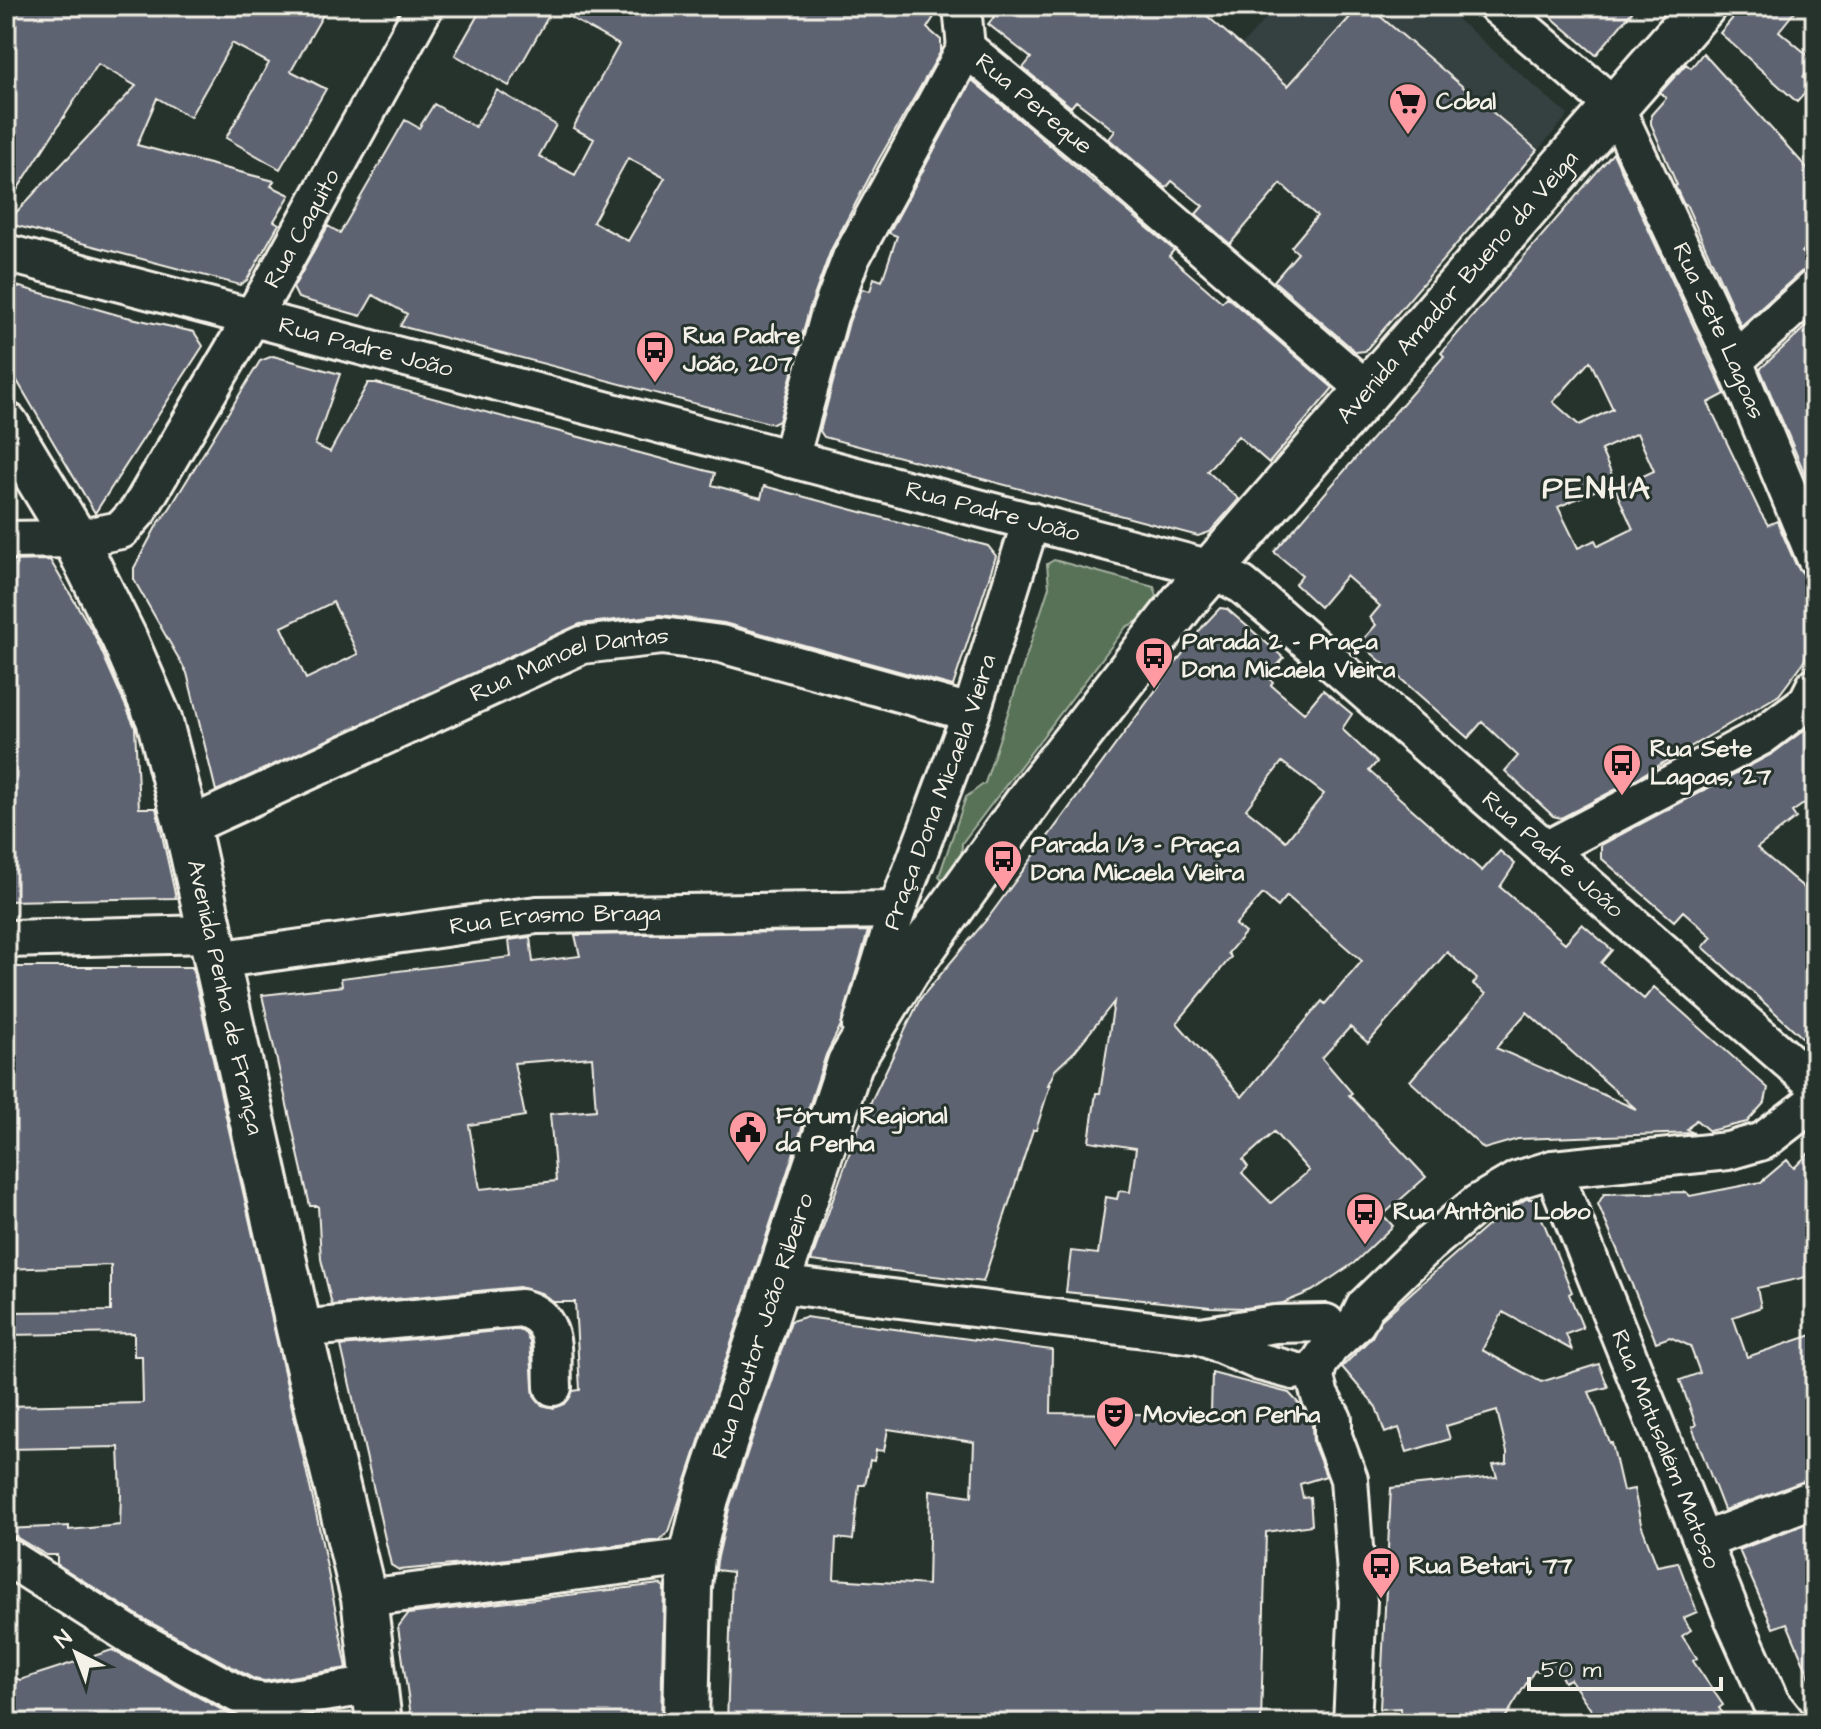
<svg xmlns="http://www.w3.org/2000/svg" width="1821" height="1729" viewBox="0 0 1821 1729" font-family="'Architects Daughter',sans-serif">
  <rect width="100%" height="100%" fill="#26332d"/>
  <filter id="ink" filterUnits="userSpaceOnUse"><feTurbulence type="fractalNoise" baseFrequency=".0125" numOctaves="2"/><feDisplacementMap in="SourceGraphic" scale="16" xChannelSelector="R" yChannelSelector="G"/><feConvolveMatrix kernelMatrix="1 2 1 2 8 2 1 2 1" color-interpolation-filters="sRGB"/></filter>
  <g filter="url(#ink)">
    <!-- built -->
    <path fill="#364141" d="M1277,6H1442L1568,115L1467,233L1333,117L1317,111L1241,46Z"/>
    <!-- green -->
    <path fill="#587258" stroke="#a6b2a0" stroke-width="2" d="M1054,560L1154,587L1158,601L1146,617L1126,627L962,843L961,861L944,882L939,876L966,797L985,783L1049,587L1047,564Z"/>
    <!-- building -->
    <path fill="#5d6370" stroke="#f4f1e8" stroke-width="2" fill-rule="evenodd" d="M21,6H328L291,71L326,89L280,169L226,138L269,63L232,43L190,117L157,98L137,145L274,181L271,186L290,195L274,221L279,224L247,280L240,285L6,223L136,86L98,64L6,207V20L12,23Z
      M483,6H941L927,28L941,40V51L878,161L831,250L809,310L779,421L773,424L400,326L407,314L373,295L361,316L298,298L293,288L328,226L340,233L405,120L419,128L434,104L475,127L497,90L556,125L539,156L575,175L594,139L573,128L619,45L553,8L509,86L455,55ZM628,158L665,178L628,241L593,222Z
      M1003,6H1214L1206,15L1288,86L1360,6H1368L1537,150L1365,351L1356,352L1274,281L1298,253L1291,247L1317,216L1281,184L1230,244L1196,214L1203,206L1172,181L1166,188L1109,139L1115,131L1076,101L1071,107L1023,68L1031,58L988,24Z
      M1538,6H1637L1596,55Z
      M1743,6H1799L1779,31L1815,61L1803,77L1812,85L1797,102L1720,33Z
      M1703,53L1815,177V205L1805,214L1815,225V239L1802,252L1815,267L1801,272L1741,326L1686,204L1684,205L1675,186L1677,185L1651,124V115L1666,98L1660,93L1686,64L1691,68Z
      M972,80L1174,250L1169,256L1222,302L1227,297L1333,388L1269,463L1238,436L1207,471L1239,499L1210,532L1198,536L824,437L820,431L849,322L862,289L870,291L874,278L882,281L897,236L889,233Z
      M1613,153L1725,394L1708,403L1760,512L1768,525L1777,521L1796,565L1804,575L1814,617L1808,652L1803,663L1779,695L1632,781L1561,818L1553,816L1505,771L1518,756L1482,722L1468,738L1360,643L1376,625L1370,618L1380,606L1346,576L1320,607L1295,584L1302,575L1274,552L1444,356L1441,353ZM1590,361L1613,409L1579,425L1553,402ZM1637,433L1654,471L1615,489L1633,529L1598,546L1595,540L1578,548L1558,507L1615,482L1601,450Z
      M6,283L118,315L194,332L203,346L95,513L6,362Z
      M1815,318V498L1760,369Z
      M273,356L340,374L315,445L330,452L368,383H376L715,473L712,485L761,498L764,486L988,546L996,556L953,686L724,623L660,615L580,624L216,791L187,673L134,580V568L157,525L170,508L260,361ZM333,602L358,654L306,679L282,627Z
      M50,560L94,634L135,727L139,808H156L176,898L6,901V561Z
      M1220,608L1227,609L1284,658L1267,677L1273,682L1271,685L1304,713L1323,690L1352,714L1342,729L1377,762L1369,771L1482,871L1500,851L1515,864L1500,887L1565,943L1582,924L1612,950L1601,963L1644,999L1654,987L1768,1088L1765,1102L1747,1122L1709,1131L1696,1120L1687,1130L1694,1133L1518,1139L1484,1149L1410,1081L1486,994L1473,984L1477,979L1447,952L1368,1043L1350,1027L1322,1058L1352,1093L1349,1095L1426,1177L1383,1215L1393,1226L1354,1263L1312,1291L1283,1303L1246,1308L1210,1307L1066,1292L1071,1251L1098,1254L1106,1197L1117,1199L1119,1191L1130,1192L1136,1148L1089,1141L1096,1093H1100L1114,1002L1074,1052L1055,1070L1048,1085H1050L1036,1130H1033L983,1282L811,1261L858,1129L920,999L988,918L1203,626ZM1282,762L1324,794L1286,841L1246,809ZM1263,894L1278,907L1287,896L1362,961L1325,1004L1322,1001L1242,1097L1177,1023L1231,957L1228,953L1245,933L1235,925ZM1527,1012L1636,1109L1496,1048ZM1274,1132L1309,1171L1271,1203L1242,1173L1248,1167L1243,1160Z
      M1815,722V796L1792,812L1796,818L1757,848L1815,897V1049L1703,947L1712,937L1683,911L1674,921L1601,858V845L1772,754Z
      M868,931L841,1025L826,1055L669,1532L659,1540L484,1562L399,1570L391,1565L341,1346L518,1329L526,1334L530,1342L534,1395L542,1405L554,1408L565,1404L573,1391L580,1390L575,1302H554L541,1293L519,1287L332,1305L321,1259L318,1206H310L262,995L342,986L341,978L511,957L509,940L530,937L533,962L580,956L575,935ZM592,1057L596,1110L550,1114L556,1181L480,1189L469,1125L525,1116L514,1063Z
      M6,967H192L318,1522L347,1668L265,1681L254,1679L144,1619L57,1564V1555H46L6,1531V1529L69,1526V1530L120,1525L121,1494L119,1447L6,1449V1406L143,1403L142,1356H134V1333L6,1335V1312L111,1311V1265L6,1269V1244L9,1243Z
      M1815,1147V1275L1757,1288L1761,1307L1733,1317L1747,1357L1815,1334V1478L1724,1510L1692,1427L1696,1425L1680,1380L1700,1373L1690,1346L1670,1337L1656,1342L1598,1204L1604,1194L1686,1192L1690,1196L1761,1182L1787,1160L1794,1168Z
      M1526,1199H1534L1572,1292L1569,1294L1583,1328L1566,1334L1572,1350L1503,1312L1482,1350L1541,1382L1599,1364L1608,1387L1589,1392L1610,1443H1612L1623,1491L1634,1489L1641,1524L1657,1566L1678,1562L1697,1612L1683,1618L1691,1630L1682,1636L1697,1658L1693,1661L1723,1705L1719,1708L1730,1723H1600L1570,1679L1564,1682L1558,1669L1534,1671L1502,1723H1401L1400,1708L1380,1709L1391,1488L1497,1477L1493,1465L1507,1463V1452L1497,1411L1446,1426L1450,1439L1407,1452L1399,1428L1385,1433L1376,1407L1342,1367L1372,1337L1381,1320L1412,1292L1494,1220Z
      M805,1317L1052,1350L1051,1413L1211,1415L1212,1373L1289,1393L1303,1408L1312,1425L1313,1443L1326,1476L1300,1484L1303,1498L1310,1497L1312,1525L1266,1532L1261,1723H727L732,1572L716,1570L717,1561L730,1505L791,1321ZM888,1429L974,1442L972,1496L930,1490L928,1585L834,1579L836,1538L853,1540L859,1485H865L870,1460L874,1461L876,1450L884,1451Z
      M1815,1520V1690L1787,1623L1773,1628L1739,1550Z
      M660,1584L664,1587L661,1723H412L398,1627L408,1614Z
      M112,1650L237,1718L262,1723L299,1718V1723H6V1674L20,1680Z"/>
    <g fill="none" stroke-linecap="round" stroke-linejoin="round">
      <defs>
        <g id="minor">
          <path d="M962,6L966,48"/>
          <path id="s1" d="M1497,6L1615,107L1734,361L1815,557"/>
          <path id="s2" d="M966,48L1105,163L1368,391"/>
          <path id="s3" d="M6,253L1211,569L1242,585L1272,610L1815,1084"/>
          <path d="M1734,361L1815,288"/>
          <path d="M790,459L829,316L851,258L966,48"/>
          <path id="s4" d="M6,540L75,539L121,530L139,510L270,287L425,6"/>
          <path id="s5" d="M187,827L582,645L662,636L721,644L971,713"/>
          <path d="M1546,850L1762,736L1807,702L1815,686"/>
          <path d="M6,939L210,934"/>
          <path id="s6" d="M216,960L537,915L897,910"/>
          <path id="s7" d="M861,1027L897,910L971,713L1031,521"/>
          <path id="s8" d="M1553,1169L1734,1620L1771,1703L1787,1723"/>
          <path d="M777,1284L1201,1336L1275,1324L1326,1323"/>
          <path d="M299,1329L521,1308C560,1318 551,1354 553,1387"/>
          <path d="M1201,1336L1260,1362L1294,1371"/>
          <path d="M1703,1541L1815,1498"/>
          <path d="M6,1556L133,1637L247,1699L265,1702L376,1685"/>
          <path d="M364,1598L692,1557"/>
          <path d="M1352,1723L1358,1602L1349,1479L1333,1436V1419L1320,1396L1315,1378L1318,1365L1330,1347L1357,1322L1365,1306L1428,1245L1478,1203L1517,1180L1553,1169L1728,1151L1763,1141L1815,1101"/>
        </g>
        <g id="major">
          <path id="s9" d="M6,425L75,539L124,638L159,719L187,827L299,1329L364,1598L379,1723"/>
          <path id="s10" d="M686,1723L689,1587L692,1557L706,1498L850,1063L907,970L1035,792L1185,600L1703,6"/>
        </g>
      </defs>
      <!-- minor casing -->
      <use href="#minor" stroke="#f4f1e8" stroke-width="42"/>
      <!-- major casing -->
      <use href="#major" stroke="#f4f1e8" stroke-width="50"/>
      <!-- minor -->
      <use href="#minor" stroke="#26332d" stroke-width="36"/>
      <!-- major -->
      <use href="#major" stroke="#26332d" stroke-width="44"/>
    </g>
  </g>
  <!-- icons -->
  <defs>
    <symbol id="supermarket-pin" viewBox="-11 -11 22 30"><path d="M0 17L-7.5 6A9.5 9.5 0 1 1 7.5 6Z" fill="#ff9aa2" stroke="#26332d"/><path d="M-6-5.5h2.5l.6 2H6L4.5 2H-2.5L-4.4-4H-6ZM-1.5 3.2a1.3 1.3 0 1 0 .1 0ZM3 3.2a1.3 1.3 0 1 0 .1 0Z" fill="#111"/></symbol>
    <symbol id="bus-pin" viewBox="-11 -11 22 30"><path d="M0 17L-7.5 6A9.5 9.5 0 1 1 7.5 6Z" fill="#ff9aa2" stroke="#26332d"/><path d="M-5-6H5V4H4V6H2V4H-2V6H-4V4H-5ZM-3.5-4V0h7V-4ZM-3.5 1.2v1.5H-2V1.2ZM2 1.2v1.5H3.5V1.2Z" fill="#111"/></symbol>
    <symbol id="civic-pin" viewBox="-11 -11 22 30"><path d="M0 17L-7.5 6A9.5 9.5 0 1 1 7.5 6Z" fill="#ff9aa2" stroke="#26332d"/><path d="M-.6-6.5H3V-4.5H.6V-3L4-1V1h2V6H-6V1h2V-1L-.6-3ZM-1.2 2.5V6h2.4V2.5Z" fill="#111"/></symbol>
    <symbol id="theatre-pin" viewBox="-11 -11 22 30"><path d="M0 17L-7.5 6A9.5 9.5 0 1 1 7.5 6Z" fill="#ff9aa2" stroke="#26332d"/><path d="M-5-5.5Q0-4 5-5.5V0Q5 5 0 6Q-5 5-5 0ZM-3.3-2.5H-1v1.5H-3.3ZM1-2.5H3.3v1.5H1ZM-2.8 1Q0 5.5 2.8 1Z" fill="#111"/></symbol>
  </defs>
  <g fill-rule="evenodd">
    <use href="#supermarket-pin" x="1386" y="80" width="44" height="60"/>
    <use href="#bus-pin" x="633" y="328" width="44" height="60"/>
    <use href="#bus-pin" x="1132" y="634" width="44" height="60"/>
    <use href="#bus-pin" x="1600" y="741" width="44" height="60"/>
    <use href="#bus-pin" x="981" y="837" width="44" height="60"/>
    <use href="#civic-pin" x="726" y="1108" width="44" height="60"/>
    <use href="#bus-pin" x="1343" y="1190" width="44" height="60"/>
    <use href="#theatre-pin" x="1093" y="1393" width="44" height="60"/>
    <use href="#bus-pin" x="1359" y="1544" width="44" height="60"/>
  </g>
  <g text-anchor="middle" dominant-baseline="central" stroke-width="6" stroke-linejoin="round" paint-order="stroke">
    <!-- poi labels -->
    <g font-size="24" font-weight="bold" fill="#f4f1e8" stroke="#26332d" text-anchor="start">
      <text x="1436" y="102">Cobal</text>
      <text x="683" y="336">Rua Padre<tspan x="683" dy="28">João, 207</tspan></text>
      <text x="1182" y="642">Parada 2 - Praça<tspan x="1182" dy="28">Dona Micaela Vieira</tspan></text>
      <text x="1650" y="749">Rua Sete<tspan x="1650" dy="28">Lagoas, 27</tspan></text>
      <text x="1031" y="845">Parada 1/3 - Praça<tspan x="1031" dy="28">Dona Micaela Vieira</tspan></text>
      <text x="776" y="1116">Fórum Regional<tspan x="776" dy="28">da Penha</tspan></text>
      <text x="1393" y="1212">Rua Antônio Lobo</text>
      <text x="1143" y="1415">Moviecon Penha</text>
      <text x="1409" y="1566">Rua Betari, 77</text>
    </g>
    <!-- street labels -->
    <g font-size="24" fill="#f4f1e8" stroke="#26332d">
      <text stroke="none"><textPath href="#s2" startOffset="88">Rua Pereque</textPath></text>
      <text stroke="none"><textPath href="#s4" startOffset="468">Rua Caquito</textPath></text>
      <text stroke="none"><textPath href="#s10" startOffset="1672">Avenida Amador Bueno da Veiga</textPath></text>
      <text stroke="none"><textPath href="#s1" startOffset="402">Rua Sete Lagoas</textPath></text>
      <text stroke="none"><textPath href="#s3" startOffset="372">Rua Padre João</textPath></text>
      <text stroke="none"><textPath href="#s3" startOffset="1020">Rua Padre João</textPath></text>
      <text stroke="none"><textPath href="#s5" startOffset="418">Rua Manoel Dantas</textPath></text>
      <text stroke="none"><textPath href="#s7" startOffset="248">Praça Dona Micaela Vieira</textPath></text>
      <text stroke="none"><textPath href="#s3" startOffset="1692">Rua Padre João</textPath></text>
      <text stroke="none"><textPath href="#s6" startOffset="342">Rua Erasmo Braga</textPath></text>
      <text stroke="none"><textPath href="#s9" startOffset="618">Avenida Penha de França</textPath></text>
      <text stroke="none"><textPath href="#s10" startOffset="408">Rua Doutor João Ribeiro</textPath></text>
      <text stroke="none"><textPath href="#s8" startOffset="302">Rua Matusalém Matoso</textPath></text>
    </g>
    <!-- district labels -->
    <g font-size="32" font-weight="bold" letter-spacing="2" fill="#f4f1e8" stroke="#26332d">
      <text x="1597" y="488">PENHA</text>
    </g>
  </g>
  <!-- margin -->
  <rect width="1821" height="1729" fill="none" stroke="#26332d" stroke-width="32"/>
  <rect x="16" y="16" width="1789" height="1697" fill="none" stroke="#f4f1e8" stroke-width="3" filter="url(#ink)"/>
  <!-- north arrow -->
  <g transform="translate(76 1653) rotate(318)" stroke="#26332d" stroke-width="6" paint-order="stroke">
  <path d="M0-6L14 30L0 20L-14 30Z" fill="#f4f1e8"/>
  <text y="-12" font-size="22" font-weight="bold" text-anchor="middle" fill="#f4f1e8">N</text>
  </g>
  <!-- scale -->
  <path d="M1529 1677v12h192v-12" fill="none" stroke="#f4f1e8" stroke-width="4"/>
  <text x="1541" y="1677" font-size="24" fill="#f4f1e8" stroke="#26332d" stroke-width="6" paint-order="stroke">50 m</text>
</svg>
